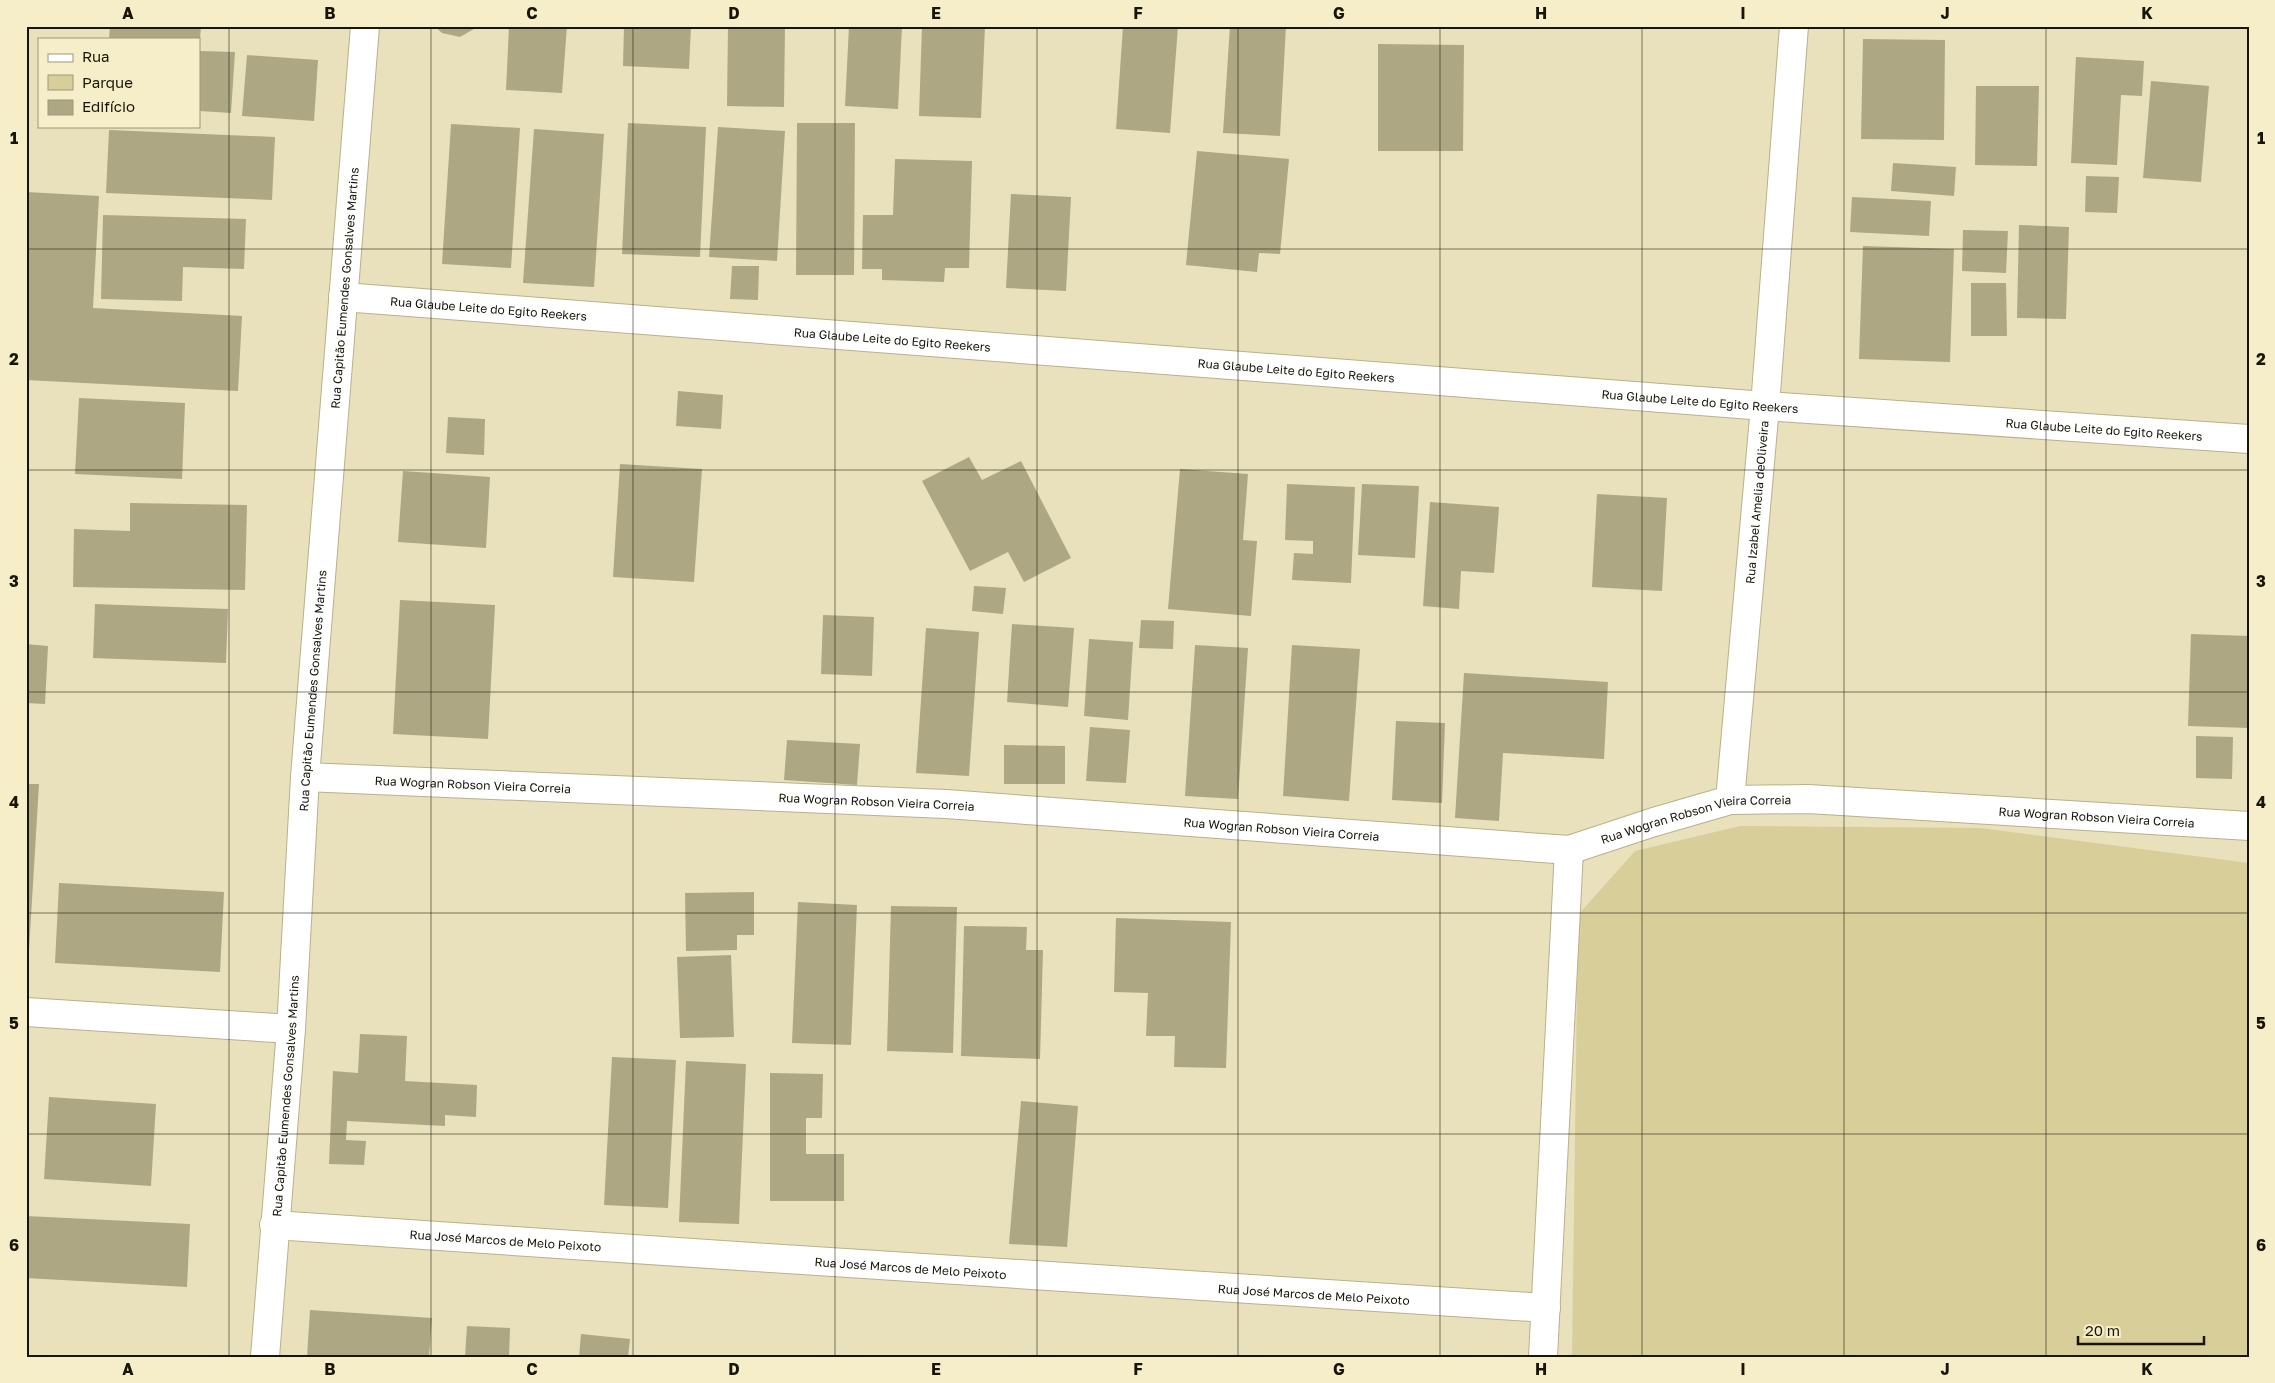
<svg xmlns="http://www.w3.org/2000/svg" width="2275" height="1383" viewBox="0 0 2275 1383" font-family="'Golos Text',sans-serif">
  <rect width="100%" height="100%" fill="#e9e1bc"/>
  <!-- green -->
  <path fill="#d8ce9a" d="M1740,826L1980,828L2249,863V1357H1572L1578,915L1635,851Z"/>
  <!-- building -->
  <path fill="#aea783" d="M110,26H201L200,39H109Z
    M434,26H479L460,37L442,33Z
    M509,26H567L562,93L506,90Z
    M624,26H691L689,69L623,66Z
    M728,26H785L784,107L727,106Z
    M849,26H902L898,109L845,106Z
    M922,26H985L981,118L919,116Z
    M1123,26H1178L1170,133L1116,129Z
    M1230,26H1286L1280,136L1223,133Z
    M1863,39L1945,40L1944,140L1861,139Z
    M1378,44L1464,45L1463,151H1378Z
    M199,51L235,52L231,113L199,111Z
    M247,55L318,60L314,121L242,116Z
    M2076,57L2144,61L2142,96L2121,95L2117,165L2071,163Z
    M2151,81L2209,86L2201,182L2143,178Z
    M1976,86H2039L2037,166L1975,165Z
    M628,123L706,127L700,257L622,254Z
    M797,123H855L854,275H796Z
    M451,124L520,128L511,268L442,264Z
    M718,127L785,131L777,261L709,257Z
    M534,129L604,134L594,287L523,283Z
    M109,130L275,137L272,200L106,193Z
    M1197,151L1289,159L1280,254L1259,253L1257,272L1186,265Z
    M895,159L972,161L969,268H945L944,282L882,280V269H862L863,215H893Z
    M1893,163L1956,167L1954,196L1891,191Z
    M2086,176L2119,177L2117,213L2085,212Z
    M26,192L99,196L93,308L242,316L238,391L26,380Z
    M1011,194L1071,197L1066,291L1006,288Z
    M1852,197L1931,201L1929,236L1850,232Z
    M103,215L246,219L244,269L183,267L182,301L101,299Z
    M2019,225L2069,227L2066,319L2017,318Z
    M1963,230L2008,231L2006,273L1962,271Z
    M1863,246L1954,249L1950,362L1859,359Z
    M732,266H759L758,300L730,299Z
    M1971,283H2006L2007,336H1971Z
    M678,391L723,395L721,429L676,426Z
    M79,398L185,403L182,479L75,474Z
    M448,417L485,419L484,455L446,453Z
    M969,457L982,480L1021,461L1071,558L1024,582L1008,552L970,571L922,481Z
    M620,464L702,469L694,582L613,577Z
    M1180,469L1248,474L1243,540L1257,541L1251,616L1168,609Z
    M403,471L490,477L486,548L398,542Z
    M1287,484L1355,487L1351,583L1292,580L1294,553L1313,554V541L1285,540Z
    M1362,484L1419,486L1415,558L1358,555Z
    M1597,494L1667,498L1662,591L1592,587Z
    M1430,502L1499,507L1494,573L1461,571L1459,609L1423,606Z
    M130,503L247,505L245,590L73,587L74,529L130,531Z
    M974,586L1006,588L1003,614L972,611Z
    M400,600L495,605L488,739L393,734Z
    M95,604L228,609L226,663L93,658Z
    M823,615L874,617L872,676L821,674Z
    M1141,620L1174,621L1173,649L1139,648Z
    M1012,624L1074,628L1068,707L1007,702Z
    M926,628L979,632L969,776L916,773Z
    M2191,634L2249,636V728L2188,726Z
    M1089,639L1133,642L1128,720L1084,716Z
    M26,644L48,646L45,704L26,703Z
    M1195,645L1248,648L1238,799L1185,796Z
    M1292,645L1360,649L1349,801L1283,796Z
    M1464,673L1608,682L1604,759L1503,753L1499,821L1455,818Z
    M1396,721L1445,723L1442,803L1392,800Z
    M1090,727L1130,730L1126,783L1086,781Z
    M2196,736L2233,737L2232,779L2196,778Z
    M787,740L860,744L857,785L784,780Z
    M1004,745L1065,746V784H1004Z
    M26,784H39L28,967H26Z
    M59,883L224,892L220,972L55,963Z
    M754,892V935H737V950L686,951L685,893Z
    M798,902L857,905L851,1045L792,1043Z
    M891,906L957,907L953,1053L887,1051Z
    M1116,918L1231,922L1226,1068L1174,1067L1175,1036H1146L1148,993L1114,992Z
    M964,926L1027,927L1026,950H1043L1040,1059L961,1056Z
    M731,955L734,1037L680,1038L677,957Z
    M360,1034L407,1036L405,1081L477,1085L476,1117L445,1115V1126L347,1121L346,1140L366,1141L364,1165L329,1164L333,1071L358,1073Z
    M612,1057L676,1060L668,1208L604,1205Z
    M686,1061L746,1064L739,1224L679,1222Z
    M770,1073L823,1074L822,1118H806V1154H844V1201H770Z
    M49,1097L156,1104L151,1186L44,1179Z
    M1021,1101L1078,1106L1067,1247L1009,1244Z
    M26,1216L190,1224L187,1287L26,1278Z
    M310,1310L432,1318L429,1357H307Z
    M467,1326L510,1328L509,1357H465Z
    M581,1334L630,1339L628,1357H579Z"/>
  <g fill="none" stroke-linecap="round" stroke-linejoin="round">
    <defs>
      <g id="street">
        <path id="s1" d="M343,297L1765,406L2249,439"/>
        <path id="s2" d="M305,777L946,804L1569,850L1654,822L1730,800L1808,799L2249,826"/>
        <path id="s3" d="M1730,800L1765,406L1794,26"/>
        <path d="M26,1012L291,1029"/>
        <path id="s4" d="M274,1225C698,1252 1122,1284 1546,1308"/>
        <path id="s5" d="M265,1357L291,1029L305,777L365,26"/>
        <path d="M1543,1357L1569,850"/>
      </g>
    </defs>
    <!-- street casing -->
    <use href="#street" stroke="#b8b18d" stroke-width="30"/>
    <!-- street -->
    <use href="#street" stroke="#fff" stroke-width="28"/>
  </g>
  <!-- grid -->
  <path fill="none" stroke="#181507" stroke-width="1" stroke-opacity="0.55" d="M229,26V1357M431,26V1357M633,26V1357M835,26V1357M1037,26V1357M1238,26V1357M1440,26V1357M1642,26V1357M1844,26V1357M2046,26V1357M26,249H2249M26,470H2249M26,692H2249M26,913H2249M26,1134H2249"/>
  <g text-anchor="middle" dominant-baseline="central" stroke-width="4" stroke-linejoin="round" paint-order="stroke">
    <!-- street labels -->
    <g font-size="12" fill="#181507" stroke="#f6eec9">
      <text stroke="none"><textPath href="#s5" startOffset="1072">Rua Capitão Eumendes Gonsalves Martins</textPath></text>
      <text stroke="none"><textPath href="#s1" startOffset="146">Rua Glaube Leite do Egito Reekers</textPath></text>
      <text stroke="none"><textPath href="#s1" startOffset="551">Rua Glaube Leite do Egito Reekers</textPath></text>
      <text stroke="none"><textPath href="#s1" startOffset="956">Rua Glaube Leite do Egito Reekers</textPath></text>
      <text stroke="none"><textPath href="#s1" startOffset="1361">Rua Glaube Leite do Egito Reekers</textPath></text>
      <text stroke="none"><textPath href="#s1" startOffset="1766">Rua Glaube Leite do Egito Reekers</textPath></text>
      <text stroke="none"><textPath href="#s3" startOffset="299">Rua Izabel Amelia deOliveira</textPath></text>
      <text stroke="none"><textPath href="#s5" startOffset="668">Rua Capitão Eumendes Gonsalves Martins</textPath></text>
      <text stroke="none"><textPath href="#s2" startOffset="168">Rua Wogran Robson Vieira Correia</textPath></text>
      <text stroke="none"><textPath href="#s2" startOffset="572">Rua Wogran Robson Vieira Correia</textPath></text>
      <text stroke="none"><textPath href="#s2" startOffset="1802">Rua Wogran Robson Vieira Correia</textPath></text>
      <text stroke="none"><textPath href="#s2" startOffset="1398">Rua Wogran Robson Vieira Correia</textPath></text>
      <text stroke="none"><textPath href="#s2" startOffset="978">Rua Wogran Robson Vieira Correia</textPath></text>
      <text stroke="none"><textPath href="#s5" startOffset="262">Rua Capitão Eumendes Gonsalves Martins</textPath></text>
      <text stroke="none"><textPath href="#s4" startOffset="232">Rua José Marcos de Melo Peixoto</textPath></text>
      <text stroke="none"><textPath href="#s4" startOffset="638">Rua José Marcos de Melo Peixoto</textPath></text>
      <text stroke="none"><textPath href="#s4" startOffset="1042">Rua José Marcos de Melo Peixoto</textPath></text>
    </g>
  </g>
  <!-- border -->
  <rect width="2275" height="1383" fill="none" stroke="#f6eec9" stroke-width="55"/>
  <!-- legend -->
  <rect x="38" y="38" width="162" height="90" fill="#f6eec9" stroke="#9d977b"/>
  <rect x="48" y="54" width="25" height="8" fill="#ffffff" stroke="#9d977b"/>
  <text x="82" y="62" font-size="15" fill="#181507">Rua</text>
  <rect x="48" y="75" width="25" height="15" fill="#d8ce9a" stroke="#9d977b"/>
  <text x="82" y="88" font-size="15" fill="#181507">Parque</text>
  <rect x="48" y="100" width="25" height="15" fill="#aea783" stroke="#9d977b"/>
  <text x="82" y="112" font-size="15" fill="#181507">Edifício</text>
  <!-- scale -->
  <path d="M2078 1336v8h126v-8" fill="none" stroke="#181507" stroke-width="2.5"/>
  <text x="2085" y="1336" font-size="15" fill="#181507" stroke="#f6eec9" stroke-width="4" paint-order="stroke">20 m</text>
  <rect x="28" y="28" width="2220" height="1328" fill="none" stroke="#181507" stroke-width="2"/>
  <g font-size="16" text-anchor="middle" font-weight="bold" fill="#181507">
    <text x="128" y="19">A</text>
    <text x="330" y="19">B</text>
    <text x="532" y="19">C</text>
    <text x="734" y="19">D</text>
    <text x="936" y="19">E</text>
    <text x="1138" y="19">F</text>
    <text x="1339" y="19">G</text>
    <text x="1541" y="19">H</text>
    <text x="1743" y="19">I</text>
    <text x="1945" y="19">J</text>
    <text x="2147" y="19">K</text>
    <text x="14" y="144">1</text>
    <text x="2261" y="144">1</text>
    <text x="14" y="365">2</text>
    <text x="2261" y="365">2</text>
    <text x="14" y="587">3</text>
    <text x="2261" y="587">3</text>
    <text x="14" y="808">4</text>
    <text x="2261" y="808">4</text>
    <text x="14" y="1029">5</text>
    <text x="2261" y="1029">5</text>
    <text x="14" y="1251">6</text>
    <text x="2261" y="1251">6</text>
    <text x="128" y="1375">A</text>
    <text x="330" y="1375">B</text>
    <text x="532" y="1375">C</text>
    <text x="734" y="1375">D</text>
    <text x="936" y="1375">E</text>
    <text x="1138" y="1375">F</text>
    <text x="1339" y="1375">G</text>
    <text x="1541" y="1375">H</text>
    <text x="1743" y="1375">I</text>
    <text x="1945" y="1375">J</text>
    <text x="2147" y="1375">K</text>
  </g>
</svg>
